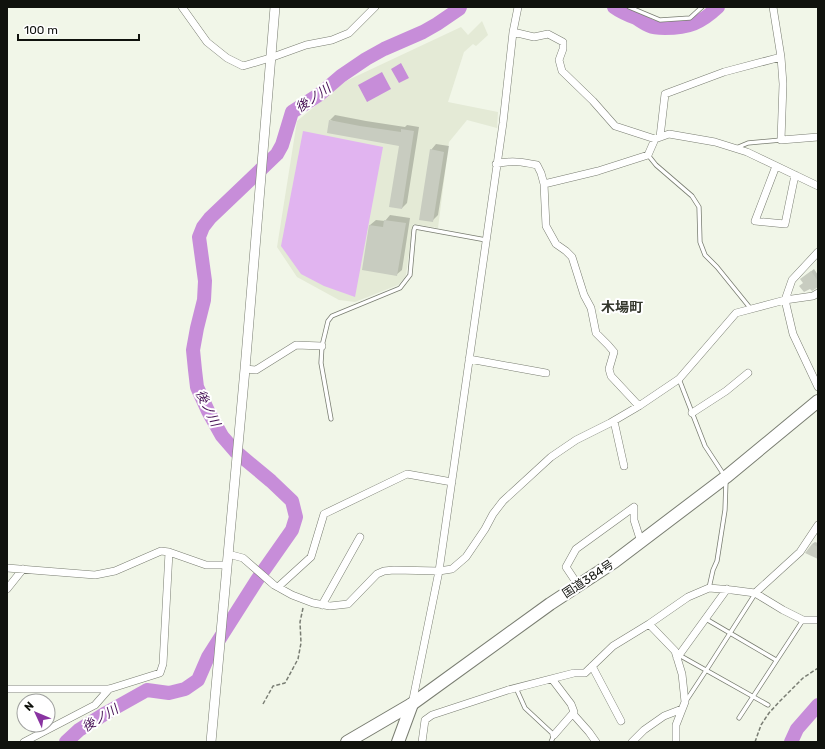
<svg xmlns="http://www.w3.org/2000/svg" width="825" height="749" viewBox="0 0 825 749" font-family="Rubik,'Noto Sans JP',sans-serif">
  <rect width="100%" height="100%" fill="#f1f6e8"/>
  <!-- built -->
  <path fill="#e4ead6" d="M482,21L488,35L476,46L473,44L464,52L448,102L498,112L497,128L467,120L449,142L438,228L413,224L406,275L403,280L398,285L355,302L339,300L297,277L277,247L297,121L346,81L461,27L468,35Z"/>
  <!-- green -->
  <path fill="#e1b4f0" d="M303,131L383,147L355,297L324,286L301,274L281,246Z"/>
  <!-- water -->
  <path fill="#c78dd9" d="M401,63L409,78L399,83L391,69Z
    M382,72L391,89L367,102L358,85Z"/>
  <!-- shadow -->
  <path fill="#0003" d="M335,115L366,121L405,127L407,125L419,127L407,203L402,208L400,145L330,120Z
    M436,144L449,146L438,215L432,221L431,150Z
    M390,215L410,218L402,270L396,275L363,269L370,225L376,220L385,221Z
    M814,269L818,275V286L804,282V277Z
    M815,542L818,543V557L812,544Z"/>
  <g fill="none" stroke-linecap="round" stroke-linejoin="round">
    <!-- river -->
    <path stroke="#c78dd9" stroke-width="14" d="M614,7C621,12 628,15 636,18C641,21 645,24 650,26C654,28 660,28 665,28C689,28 701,23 718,7
      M66,742L79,730L106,713L147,690L169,693L185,689L198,680L208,657L257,580L292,530L296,517L292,501L271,481L235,451L222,436L208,411L197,387L195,370L193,350L197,328L204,300L205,281L199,237L203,227L210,218L277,154L282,145L292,112L320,94L341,76L366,59L384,49L423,32L437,24L459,9L460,7
      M791,742L797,729L818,705"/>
  </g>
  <!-- building -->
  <path fill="#c8ccc0" d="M329,120L360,126L401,132V129L414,131L402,209L389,207L399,146L327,133Z
    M430,149L444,152L433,222L419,220Z
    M384,220L406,223L397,276L362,270L369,225L383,227Z
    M811,271L818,281V287L812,291L810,289L804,292L799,286L803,283L800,279Z
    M812,544L818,547V559L805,553Z"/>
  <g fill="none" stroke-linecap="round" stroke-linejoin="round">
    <defs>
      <path id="service" d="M629,7L660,20L690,18L702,7
        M736,148L748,143L781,140
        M648,155L656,165L692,196L699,207L700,242L705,255L717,267L751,309
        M679,379L705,446L724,475
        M331,419L321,363L322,346L328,321L332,316L400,288L410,275L414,230L415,227L486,240
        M709,588L713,570L717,561L725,510L726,480
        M706,619L776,660
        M679,655L768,705
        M516,688L525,708L554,735L551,742
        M686,701L709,666L755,594
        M739,718L803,620"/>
      <path id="minor" d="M182,7L207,42L227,58L243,66L270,58L306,45L332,40L349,33L375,7
        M773,7L781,57
        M513,32L534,37L548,34L563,42V49L559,60L562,71L593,101L615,126L655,139
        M660,137L665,94L724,72L781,57L783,84L781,140L818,137
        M496,164C510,160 523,162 537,165L541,173L544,184L546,226L556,244L566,251L572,257L584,295L591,308L596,333L608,345L614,352L609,369L611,376L639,406
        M776,166L755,221L785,224L795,175
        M544,184L598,171L648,155L655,139L669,134L715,142L747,152L818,186
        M818,252L792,280L785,300L793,334L818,387
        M469,359L546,373
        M245,369L256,370L296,345L322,346
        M692,413L726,391L748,373
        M614,421L624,466
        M228,554L243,558L274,585L292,595L313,603L330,606L348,604L377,574L384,571L394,570L439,571L452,569L466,557L485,529L493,514L503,501L551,457L576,440L610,423L639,406L679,379L736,313L785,300L813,296L818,293
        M7,568L95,575L115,571L161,551L169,552L206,565H226
        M578,585L566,567L576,549L634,507V520L641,542
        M278,587L311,557L324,514L407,474L452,482
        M7,589L23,569
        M755,593L800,552L818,525
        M322,605L360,537
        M649,624L675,651L682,674L685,702L676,725V742
        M677,658L727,589
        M592,666L621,721
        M552,679L571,704L574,712L554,735
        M7,689H109L160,673L163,664L169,552
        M412,704L439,571L503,123L513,32L518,7
        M573,714L589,732L596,742
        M24,742L95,705L109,689
        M422,742L425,720L432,715L508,690L574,673H585L613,646L649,624L688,597L709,588L732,590L755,593L783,610L803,620H818
        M632,742L644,730L664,716L682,709"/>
      <path id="tertiary" d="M211,742L245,369L275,7"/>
      <path id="primary" d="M398,742L412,704"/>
      <path id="trunk" d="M347,742L412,704L550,604L614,562L726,477L818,401"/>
    </defs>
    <!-- service casing -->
    <use href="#service" stroke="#797d71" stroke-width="5"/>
    <!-- minor casing -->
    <use href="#minor" stroke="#797d71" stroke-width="8"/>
    <!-- tertiary casing -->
    <use href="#tertiary" stroke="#797d71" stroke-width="10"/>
    <!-- primary casing -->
    <use href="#primary" stroke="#797d71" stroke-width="14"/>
    <!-- trunk casing -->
    <use href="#trunk" stroke="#797d71" stroke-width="14"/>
    <!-- path -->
    <path stroke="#797d73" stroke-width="1.5" stroke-dasharray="4 2" stroke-linecap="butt" d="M263,704L273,686L285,683L298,659L301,643L300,622L303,608
      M755,742L761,725L769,713L779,702L803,678L818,668"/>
    <!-- service -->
    <use href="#service" stroke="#fff" stroke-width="3.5"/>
    <!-- minor -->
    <use href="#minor" stroke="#fff" stroke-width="7"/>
    <!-- tertiary -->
    <use href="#tertiary" stroke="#fff" stroke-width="9"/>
    <!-- primary -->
    <use href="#primary" stroke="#fff" stroke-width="12"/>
    <!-- trunk -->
    <use href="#trunk" stroke="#fff" stroke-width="12"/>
  </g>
  <g text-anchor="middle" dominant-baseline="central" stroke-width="4" stroke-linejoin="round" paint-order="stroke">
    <!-- street labels -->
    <g font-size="12" fill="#10120d" stroke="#fff">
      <text transform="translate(588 579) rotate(-33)">国道384号</text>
    </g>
    <!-- water labels -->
    <g font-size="13" font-style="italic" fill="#440e53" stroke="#fff">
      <text transform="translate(313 98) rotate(-35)">後ノ川</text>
      <text transform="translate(208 408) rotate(64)">後ノ川</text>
      <text transform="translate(100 718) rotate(-31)">後ノ川</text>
    </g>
    <!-- quarter labels -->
    <g font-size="14" font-weight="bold" fill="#34372d" stroke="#fff">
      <text x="622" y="307">木場町</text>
    </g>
  </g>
  <!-- border -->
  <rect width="825" height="749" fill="none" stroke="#10120d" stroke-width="16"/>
  <!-- north arrow -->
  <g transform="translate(36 713) rotate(314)"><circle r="19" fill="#ffffff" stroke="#9fa09e"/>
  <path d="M0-3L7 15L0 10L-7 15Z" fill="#8933a1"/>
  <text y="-6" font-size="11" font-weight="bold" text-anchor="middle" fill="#10120d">N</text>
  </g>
  <!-- scale -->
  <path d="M18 34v6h121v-6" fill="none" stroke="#10120d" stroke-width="2"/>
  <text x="24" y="34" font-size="12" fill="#10120d" stroke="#ffffff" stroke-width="3" paint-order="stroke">100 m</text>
</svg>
